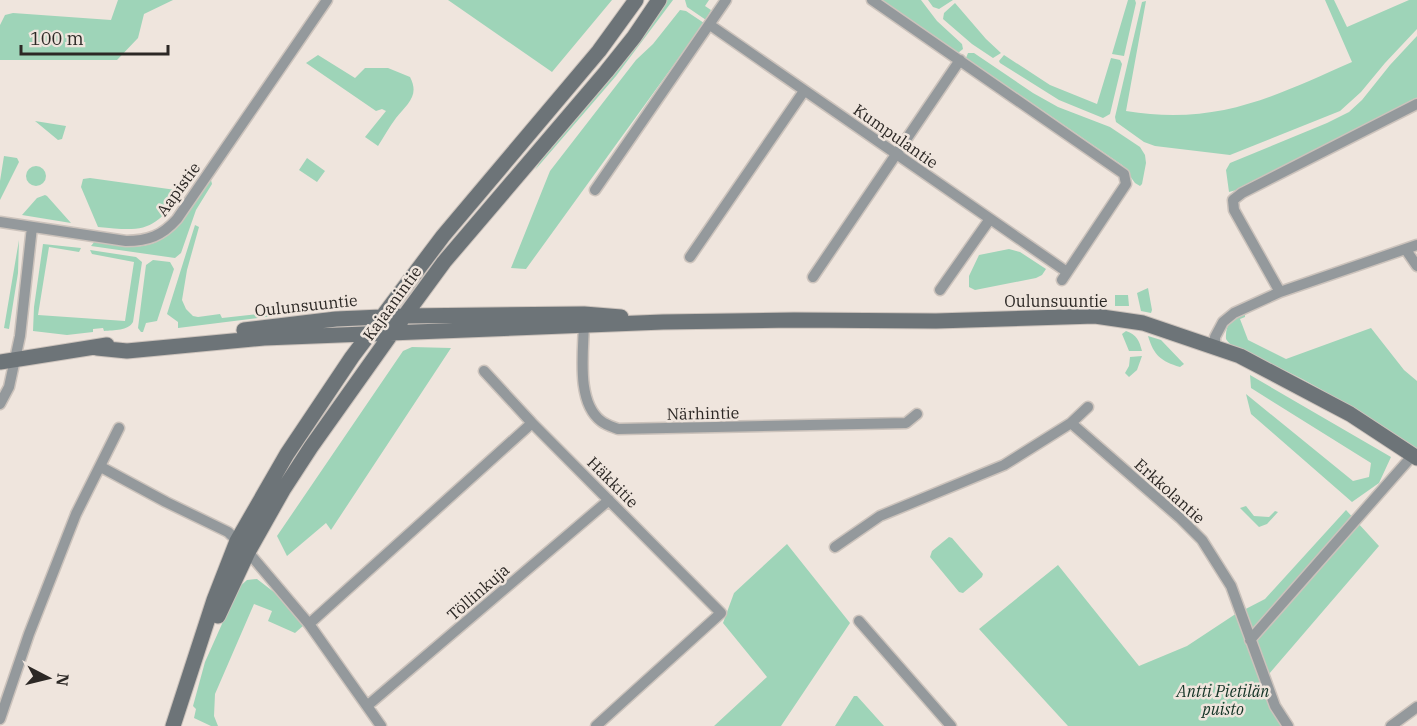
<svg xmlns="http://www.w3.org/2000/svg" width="1417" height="726" viewBox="0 0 1417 726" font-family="'IBM Plex Serif',serif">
  <rect width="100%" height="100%" fill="#efe5dd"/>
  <!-- green -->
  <path fill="#9ed4b8" d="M118,0H173L144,14L138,38L117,60H0V25L5,15L13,13L111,20Z
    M448,0H612L552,72Z
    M666,0H673L616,76L535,170L548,149L632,47Z
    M685,0H709L705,6L711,10L706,20L687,7Z
    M881,0H921L937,21L962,44L963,49L958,53Z
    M928,0H953L939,9L933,7Z
    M1128,0H1135L1136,3L1124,56L1112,54Z
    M1325,0H1334L1347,27L1409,0H1417V29L1385,63L1361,92L1340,111L1230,155L1155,146L1144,142L1116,122L1115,117L1142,2L1146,1L1126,111C1216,126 1273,97 1352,62Z
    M955,3L986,39L1001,53L993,58L972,44L943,19L944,13Z
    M680,10L686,11L704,23L526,269L511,268L550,171L636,60L653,44Z
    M1417,36V99L1240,189L1229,192L1226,170L1230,163L1327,123L1349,112L1362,100L1390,65Z
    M968,53H974L1033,93L1058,107L1110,127L1140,147L1145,155L1146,163L1142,184L1140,186L1135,183L1122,165L966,58Z
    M318,55L355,78L365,68H388L410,77C420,96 407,104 396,118C389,127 384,137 378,146L365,137L386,111L382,109L376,111L306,63Z
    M1004,55L1050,85L1097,104L1111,58L1120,60L1122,64L1110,114L1103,118L1059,100L1000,63L999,61Z
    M35,121L66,126L62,139L58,140Z
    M4,156L17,158L19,162L0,200V181Z
    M307,158L325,171L317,182L299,170Z
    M26 176a10 10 0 1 1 20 0a10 10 0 1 1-20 0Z
    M90,178L183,191C154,231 146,232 98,227L81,187L83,179Z
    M209,180H211L212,184L196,210L181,253L175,258L91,246L95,241C110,243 127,248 142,246C176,242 192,205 209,180Z
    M45,195L47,196L71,223L22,215L37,198Z
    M195,225L199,227L187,270L182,300L186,309L193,316L198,317L220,314L222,318L314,308L313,311L178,328V322L167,314Z
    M19,240L18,273L9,329L4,328Z
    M43,244L81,248L79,252L49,247L38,315L125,321L134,262L92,254L90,250L136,257L142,262L133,322C128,331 114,330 104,331L103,328L93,329V332L67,335L33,331L34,307Z
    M1009,249L1020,252L1046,269L1042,275L1036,278L975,290L969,287V276L979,255Z
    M153,260L170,262L174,269L157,321L146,323L143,332H141L138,328L146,265Z
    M1148,288L1152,310L1151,313L1141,311L1137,293Z
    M1115,295H1128L1129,306H1115Z
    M1245,313V317L1240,319L1248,340L1286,359L1371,328L1404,370L1417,381V449C1374,422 1332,393 1286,371C1269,362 1236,355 1226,339C1225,324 1232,318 1245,313Z
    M1126,331C1137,335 1139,340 1142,351H1129L1122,334Z
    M1148,336L1161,340L1184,364L1180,367C1161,361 1154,356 1148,336Z
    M412,347L451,348L331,530L326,523L287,556L277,536L403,351Z
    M1142,356L1137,370L1129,377L1125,373L1129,366L1130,357Z
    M1250,375L1391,457L1379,483L1352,502L1251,414L1246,394L1353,481L1369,477L1371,463L1251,388Z
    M1246,506L1254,516L1269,517L1275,511L1278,512L1267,524L1259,527L1240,508Z
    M1346,510L1379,546L1269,674L1259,683L1282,726H1068L979,629L1058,565L1139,666L1187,646L1234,615L1265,599Z
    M949,537L952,538L983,574L982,577L963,593L959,592L930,557L932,551Z
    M787,544L850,623L781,726H714L767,677L723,623L734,593Z
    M257,579L279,596L304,625L295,633L268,621L272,611L254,604L215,694L214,716L218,726H211L194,718L196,709L193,706L205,662L238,588L247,580Z
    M854,696H857L884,726H835Z"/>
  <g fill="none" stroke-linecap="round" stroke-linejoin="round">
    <defs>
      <path id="street" d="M872,0L1124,174L1126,184L1062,280
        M710,25L1067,272
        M595,190L726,0
        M0,222L126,241C148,241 162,236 177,219L327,0
        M1406,250L1417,266
        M690,257L804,91
        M813,277L960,60
        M940,290L990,219
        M1280,292L1234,210L1233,200L1242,193L1417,104
        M584,320C584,349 575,401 601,421C606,425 613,427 618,429L906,423L917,414
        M1215,346V337L1223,322L1234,313L1280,292L1417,245
        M484,371L532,423L721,613L596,726
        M0,404L9,387L20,336L32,227
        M1071,423L1180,518L1202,540L1231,586L1275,706L1288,726
        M101,467L166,502L228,532L243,546L309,624L381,726
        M835,547L880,516L1004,465L1071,423L1088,407
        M859,621L951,726
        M309,624L532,423
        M1250,640L1413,455
        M367,706L609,500
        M0,719L29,634L76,514L119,428
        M1391,726L1417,707"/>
      <path id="secondary" d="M244,330L336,319L404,316L584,314L621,317
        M97,348L127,351L264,338L663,322L794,320L936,321L1095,316L1143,323L1240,356L1350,414L1417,458
        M0,362L107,345
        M218,616L248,552L283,490L311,447L392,333L444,262L606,72L634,37L659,0
        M173,726L214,600L237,541L287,454L352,357L443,236L599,51L636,0"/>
    </defs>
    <!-- street casing -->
    <use href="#street" stroke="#ccc3bc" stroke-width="13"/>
    <!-- secondary casing -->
    <use href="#secondary" stroke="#ccc3bc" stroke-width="17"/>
    <!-- street -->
    <use href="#street" stroke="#94999c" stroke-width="10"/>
    <!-- secondary -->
    <use href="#secondary" stroke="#6d7478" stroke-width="15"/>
  </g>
  <g text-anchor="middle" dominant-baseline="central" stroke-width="5" stroke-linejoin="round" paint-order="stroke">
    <!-- street labels -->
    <g font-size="16" fill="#2c2825" stroke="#efe5dd">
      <text transform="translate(896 136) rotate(35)">Kumpulantie</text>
      <text transform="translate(178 189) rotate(-54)">Aapistie</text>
      <text x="1056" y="301">Oulunsuuntie</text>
      <text transform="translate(392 303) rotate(-54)">Kajaanintie</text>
      <text transform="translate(306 305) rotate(-6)">Oulunsuuntie</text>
      <text transform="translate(703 413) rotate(-1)">Närhintie</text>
      <text transform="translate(613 482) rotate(45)">Häkkitie</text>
      <text transform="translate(1170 491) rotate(42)">Erkkolantie</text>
      <text transform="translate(478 592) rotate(-41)">Töllinkuja</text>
    </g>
    <!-- park labels -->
    <g font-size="16" font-style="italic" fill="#133325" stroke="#efe5dd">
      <text x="1223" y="691">Antti Pietilän<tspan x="1223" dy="18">puisto</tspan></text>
    </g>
  </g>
  <!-- north arrow -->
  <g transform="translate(48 678) rotate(97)" stroke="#efe5dd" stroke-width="4.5" paint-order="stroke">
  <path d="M0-4.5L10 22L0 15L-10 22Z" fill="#2c2825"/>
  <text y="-9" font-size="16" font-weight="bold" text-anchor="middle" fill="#2c2825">N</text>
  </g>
  <!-- scale -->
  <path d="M21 45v9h147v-9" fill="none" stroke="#2c2825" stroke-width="3"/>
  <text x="30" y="45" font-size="18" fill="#2c2825" stroke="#efe5dd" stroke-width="4.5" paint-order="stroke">100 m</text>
</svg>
